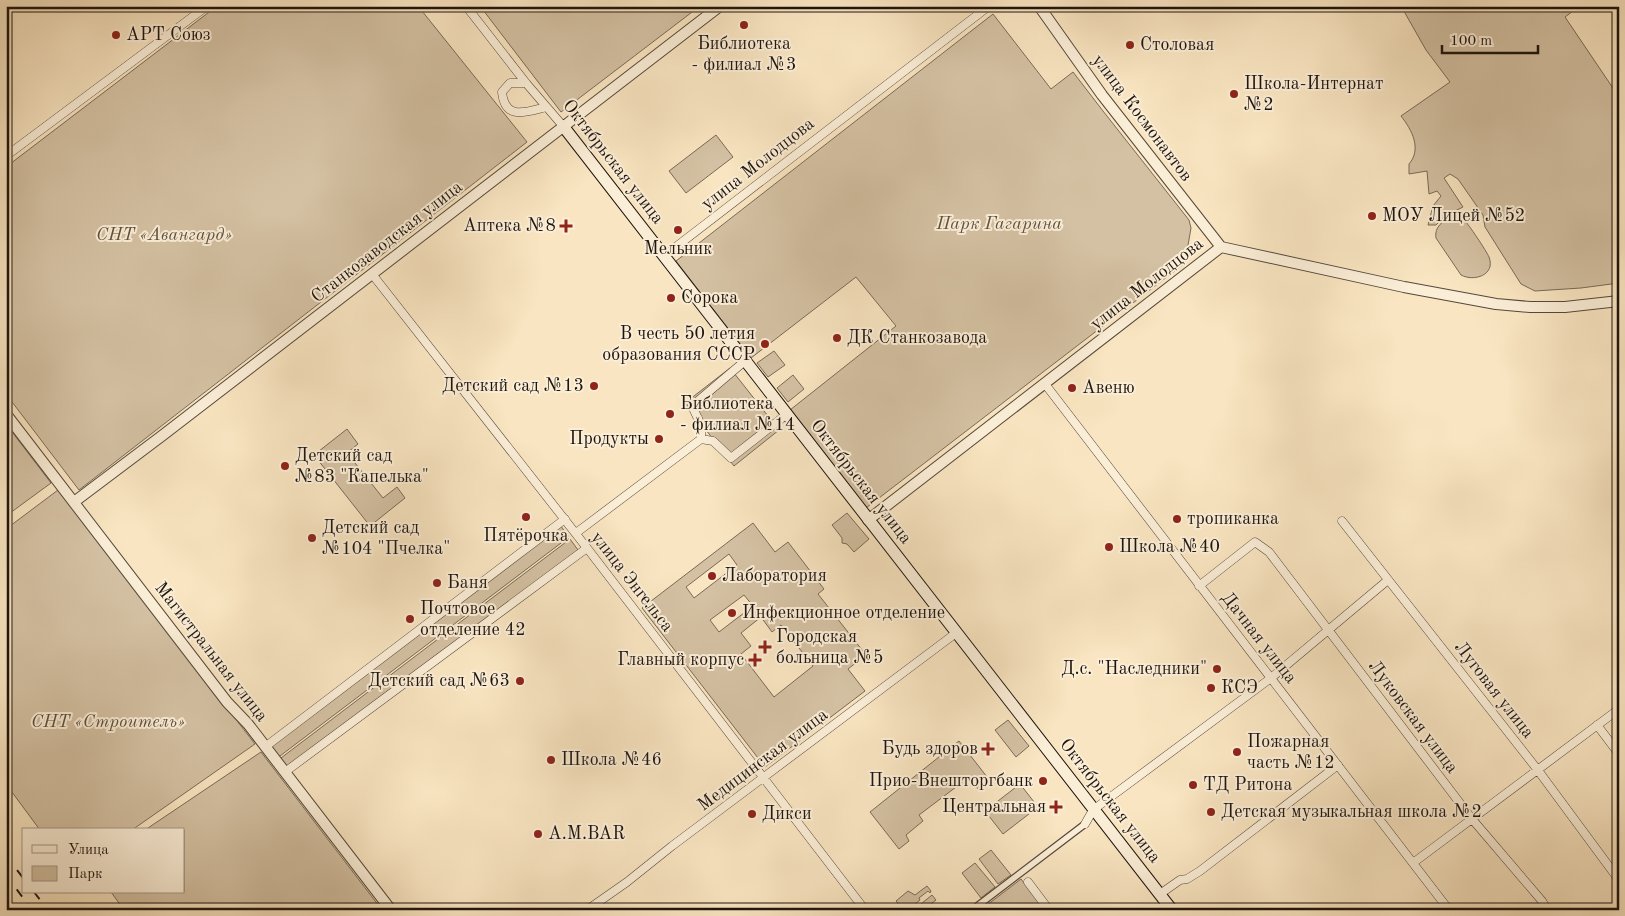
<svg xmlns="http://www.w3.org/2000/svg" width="1625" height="916" viewBox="0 0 1625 916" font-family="'Old Standard TT',serif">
  <rect width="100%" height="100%" fill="#f9e5c1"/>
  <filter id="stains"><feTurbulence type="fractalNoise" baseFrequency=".004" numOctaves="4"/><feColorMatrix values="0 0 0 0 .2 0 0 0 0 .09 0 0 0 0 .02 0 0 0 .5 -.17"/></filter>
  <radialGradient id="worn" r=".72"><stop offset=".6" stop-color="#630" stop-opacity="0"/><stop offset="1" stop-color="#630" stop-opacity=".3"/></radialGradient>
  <!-- green -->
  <path fill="#d4c1a3" stroke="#796a58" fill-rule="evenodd" d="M217,6H418L527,142L79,490L6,394V167Z
    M480,6H700L561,112Z
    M1401,6H1580L1565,17L1619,97V283L1581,288L1535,291L1521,284L1485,227L1483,215L1458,179L1450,174L1444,178L1463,207L1445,216L1436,225H1428L1433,206L1441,196L1437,191L1429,194L1427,171L1409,174V164C1422,149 1412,130 1401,116L1450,82L1426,50Z
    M993,14L1051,89L1073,72L1103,111L1189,220L1191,228L1185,263L866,508L790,410L896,326L856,277L751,358L676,261Z
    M716,135L733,157L686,193L669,171Z
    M1453,217C1457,217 1461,218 1464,220C1468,223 1487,252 1489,257C1496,275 1474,282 1461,275L1436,238C1434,227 1443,220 1453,217Z
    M774,351L785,365L768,377L757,363Z
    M730,368L779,430L734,466L685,403Z
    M793,375L804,389L788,402L777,388Z
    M6,424L51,483L6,516Z
    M347,429L358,444L347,453L383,498L397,487L405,498L370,526L314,455Z
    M58,490L255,744L132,830H40L6,784V529Z
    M847,513L869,539L854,552L847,544L842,543V538L832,525Z
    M753,523L775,552L788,542L824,589L818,594L866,655L848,669L865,691L765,767L642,608ZM729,554L737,565L694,598L686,587ZM744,595L753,606L719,632L710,620ZM761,617L772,632L781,625L813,666L774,697L741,654L751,646L741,633Z
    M560,525L569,537L276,759L267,747Z
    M570,539L578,550L285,772L277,761Z
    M1008,720L1029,746L1016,757L995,730Z
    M959,741L991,782L980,791L968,778L919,815L923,821L906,835L909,841L899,849L870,812Z
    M261,752L382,910H124L111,892H184V830H145Z
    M1020,784L1038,807L1003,834L985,811Z
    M991,850L1011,875L998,884L979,859Z
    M975,863L995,887L981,898L962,873Z
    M1021,879L1045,910H991L987,905Z
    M927,886L931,891L930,893L928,891L919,898L920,900L908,910H903L896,901L908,891L915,895Z
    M932,895L936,900L926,908L927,910H918L916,908Z"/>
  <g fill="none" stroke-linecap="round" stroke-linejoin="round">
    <defs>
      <path id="pedestrian" d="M972,910L1085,824"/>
      <path id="minor" d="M466,6L526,83L563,126
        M526,83H510L502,92C505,121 526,112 546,107
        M6,156L207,6
        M664,256L989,6
        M372,274L587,548L865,910
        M746,360L692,406L701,425V439L713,441L731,458L787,414
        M1045,384L1449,910
        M1342,521L1537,769L1619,880
        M576,533L701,439
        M1199,586L1255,542L1269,552L1472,819L1542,901L1547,910
        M1597,725L1619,754
        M265,747L565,519
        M285,772L587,548
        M1085,824L1093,810L1271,678L1388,580
        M1413,863L1619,709
        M1028,882L1049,910
        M1160,894L1180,880L1187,879L1200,871L1338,765
        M587,910L627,882L672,846L956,633"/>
      <path id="tertiary" d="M1039,6L1102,95L1221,247
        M6,414L227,702L248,724L391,910
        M74,502L163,435L720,6
        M868,520L1221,247L1404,287L1496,304L1530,307H1565L1619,301"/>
      <path id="secondary" d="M563,126L1172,910"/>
    </defs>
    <!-- pedestrian casing -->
    <use href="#pedestrian" stroke="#55483b" stroke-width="8"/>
    <!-- minor casing -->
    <use href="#minor" stroke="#55483b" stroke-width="9"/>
    <!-- tertiary casing -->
    <use href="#tertiary" stroke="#55483b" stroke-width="12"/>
    <!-- secondary casing -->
    <use href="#secondary" stroke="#1e140e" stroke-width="13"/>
    <!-- pedestrian -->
    <use href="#pedestrian" stroke="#fbeed7" stroke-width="5.5"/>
    <!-- minor -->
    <use href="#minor" stroke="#fbeed7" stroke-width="8"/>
    <!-- tertiary -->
    <use href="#tertiary" stroke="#fbeed7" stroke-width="10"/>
    <!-- secondary -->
    <use href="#secondary" stroke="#fbeed7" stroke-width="11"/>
    <!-- rail -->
    <path stroke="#1e140e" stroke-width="2" stroke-dasharray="9 9" stroke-linecap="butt" d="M6,856L24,879
      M6,875L32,910
      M6,892L20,910
      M34,892L48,910"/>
  </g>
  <!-- markers -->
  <g fill="#8f2418" stroke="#fbeed7" stroke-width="2">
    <circle cx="744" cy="25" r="5"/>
    <circle cx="116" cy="35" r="5"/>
    <circle cx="1130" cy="45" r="5"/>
    <circle cx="1234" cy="94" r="5"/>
    <circle cx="1372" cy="216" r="5"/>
    <path d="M563.5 218.5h5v5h5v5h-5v5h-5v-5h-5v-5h5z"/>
    <circle cx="678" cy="230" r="5"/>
    <circle cx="671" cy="298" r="5"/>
    <circle cx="837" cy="338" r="5"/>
    <circle cx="765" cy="344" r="5"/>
    <circle cx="594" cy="386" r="5"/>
    <circle cx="1072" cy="388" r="5"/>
    <circle cx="670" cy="414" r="5"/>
    <circle cx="659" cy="439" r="5"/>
    <circle cx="285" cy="466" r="5"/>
    <circle cx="526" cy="517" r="5"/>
    <circle cx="1177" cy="519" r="5"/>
    <circle cx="312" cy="538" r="5"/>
    <circle cx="1109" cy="547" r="5"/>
    <circle cx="712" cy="576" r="5"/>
    <circle cx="437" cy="583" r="5"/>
    <circle cx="732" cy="613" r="5"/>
    <circle cx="410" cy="619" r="5"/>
    <path d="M762.5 639.5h5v5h5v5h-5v5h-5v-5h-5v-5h5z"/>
    <path d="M752.5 652.5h5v5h5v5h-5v5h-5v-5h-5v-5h5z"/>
    <circle cx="1217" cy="669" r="5"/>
    <circle cx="520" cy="681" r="5"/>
    <circle cx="1211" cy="688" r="5"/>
    <path d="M985.5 741.5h5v5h5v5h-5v5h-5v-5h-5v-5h5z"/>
    <circle cx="1237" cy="752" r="5"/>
    <circle cx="551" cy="760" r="5"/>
    <circle cx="1043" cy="781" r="5"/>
    <circle cx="1193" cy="785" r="5"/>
    <path d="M1053.5 799.5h5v5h5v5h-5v5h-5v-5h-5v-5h5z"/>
    <circle cx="1211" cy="812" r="5"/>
    <circle cx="752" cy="814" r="5"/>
    <circle cx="538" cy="834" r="5"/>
  </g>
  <g text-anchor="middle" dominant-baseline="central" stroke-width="4" stroke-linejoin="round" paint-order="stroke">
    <!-- poi labels -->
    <g font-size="18" fill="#1e140e" stroke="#fbeed7" text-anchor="start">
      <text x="126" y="35">АРТ Союз</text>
      <text x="744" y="44" text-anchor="middle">Библиотека<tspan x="744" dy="21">- филиал №3</tspan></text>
      <text x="1140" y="45">Столовая</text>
      <text x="1244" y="84">Школа-Интернат<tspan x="1244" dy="21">№2</tspan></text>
      <text x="1382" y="216">МОУ Лицей №52</text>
      <text x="556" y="226" text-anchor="end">Аптека №8</text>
      <text x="678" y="249" text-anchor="middle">Мельник</text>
      <text x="681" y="298">Сорока</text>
      <text x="755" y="334" text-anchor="end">В честь 50 летия<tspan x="755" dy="21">образования СССР</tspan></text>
      <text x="847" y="338">ДК Станкозавода</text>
      <text x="584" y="386" text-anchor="end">Детский сад №13</text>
      <text x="1082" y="388">Авеню</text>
      <text x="680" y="404">Библиотека<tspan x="680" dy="21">- филиал №14</tspan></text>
      <text x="649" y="439" text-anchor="end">Продукты</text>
      <text x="295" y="456">Детский сад<tspan x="295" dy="21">№83 "Капелька"</tspan></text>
      <text x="1187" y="519">тропиканка</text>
      <text x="322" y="528">Детский сад<tspan x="322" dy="21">№104 "Пчелка"</tspan></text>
      <text x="526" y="536" text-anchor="middle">Пятёрочка</text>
      <text x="1119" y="547">Школа №40</text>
      <text x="722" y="576">Лаборатория</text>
      <text x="447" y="583">Баня</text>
      <text x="420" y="609">Почтовое<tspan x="420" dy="21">отделение 42</tspan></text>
      <text x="742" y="613">Инфекционное отделение</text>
      <text x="776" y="637">Городская<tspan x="776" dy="21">больница №5</tspan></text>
      <text x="744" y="660" text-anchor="end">Главный корпус</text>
      <text x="1207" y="669" text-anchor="end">Д.с. "Наследники"</text>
      <text x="510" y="681" text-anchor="end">Детский сад №63</text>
      <text x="1221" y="688">КСЭ</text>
      <text x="1247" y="742">Пожарная<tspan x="1247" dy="21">часть №12</tspan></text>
      <text x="978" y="749" text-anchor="end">Будь здоров</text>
      <text x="561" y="760">Школа №46</text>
      <text x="1033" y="781" text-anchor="end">Прио-Внешторгбанк</text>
      <text x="1203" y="785">ТД Ритона</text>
      <text x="1046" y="807" text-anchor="end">Центральная</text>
      <text x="1221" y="812">Детская музыкальная школа №2</text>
      <text x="762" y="814">Дикси</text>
      <text x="548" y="834">А.М.BAR</text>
    </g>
    <!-- street labels -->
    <g font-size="18" fill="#1e140e" stroke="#fbeed7">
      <text transform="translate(1142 118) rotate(53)">улица Космонавтов</text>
      <text transform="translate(613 162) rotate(52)">Октябрьская улица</text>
      <text transform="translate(758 164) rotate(-38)">улица Молодцова</text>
      <text transform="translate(387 242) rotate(-38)">Станкозаводская улица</text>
      <text transform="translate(1147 284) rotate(-38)">улица Молодцова</text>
      <text transform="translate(861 482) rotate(52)">Октябрьская улица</text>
      <text transform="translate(632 582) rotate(52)">улица Энгельса</text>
      <text transform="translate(1259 638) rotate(52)">Дачная улица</text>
      <text transform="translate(211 652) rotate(52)">Магистральная улица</text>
      <text transform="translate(1494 690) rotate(52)">Луговая улица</text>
      <text transform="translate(1413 717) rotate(53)">Луковская улица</text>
      <text transform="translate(763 760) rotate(-37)">Медицинская улица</text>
      <text transform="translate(1110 801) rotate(52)">Октябрьская улица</text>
    </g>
    <!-- park labels -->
    <g font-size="18" font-style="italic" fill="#5e5142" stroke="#fbeed7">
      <text x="999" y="224">Парк Гагарина</text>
      <text x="164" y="235">СНТ «Авангард»</text>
      <text x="108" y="722">СНТ «Строитель»</text>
    </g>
  </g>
  <!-- margin -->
  <rect width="1625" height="916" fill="none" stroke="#f9e5c1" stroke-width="25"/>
  <rect x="8" y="8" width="1610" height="901" fill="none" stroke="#1e140e" stroke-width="2.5"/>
  <rect x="12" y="12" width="1600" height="891" fill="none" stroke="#1e140e"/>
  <!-- legend -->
  <rect x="22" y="828" width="162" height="65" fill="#fbeed7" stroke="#a39787"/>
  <rect x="32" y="845" width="25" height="8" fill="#fbeed7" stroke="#a39787"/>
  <text x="68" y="854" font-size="15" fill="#1e140e">Улица</text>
  <rect x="32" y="866" width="25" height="15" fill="#d4c1a3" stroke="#a39787"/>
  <text x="68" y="878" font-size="15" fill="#1e140e">Парк</text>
  <!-- scale -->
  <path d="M1442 45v8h96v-8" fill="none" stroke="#1e140e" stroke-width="2.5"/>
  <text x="1450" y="45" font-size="15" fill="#1e140e" stroke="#fbeed7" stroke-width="4" paint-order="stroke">100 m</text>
  <rect width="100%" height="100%" filter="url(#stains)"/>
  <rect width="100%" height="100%" fill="url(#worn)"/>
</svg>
